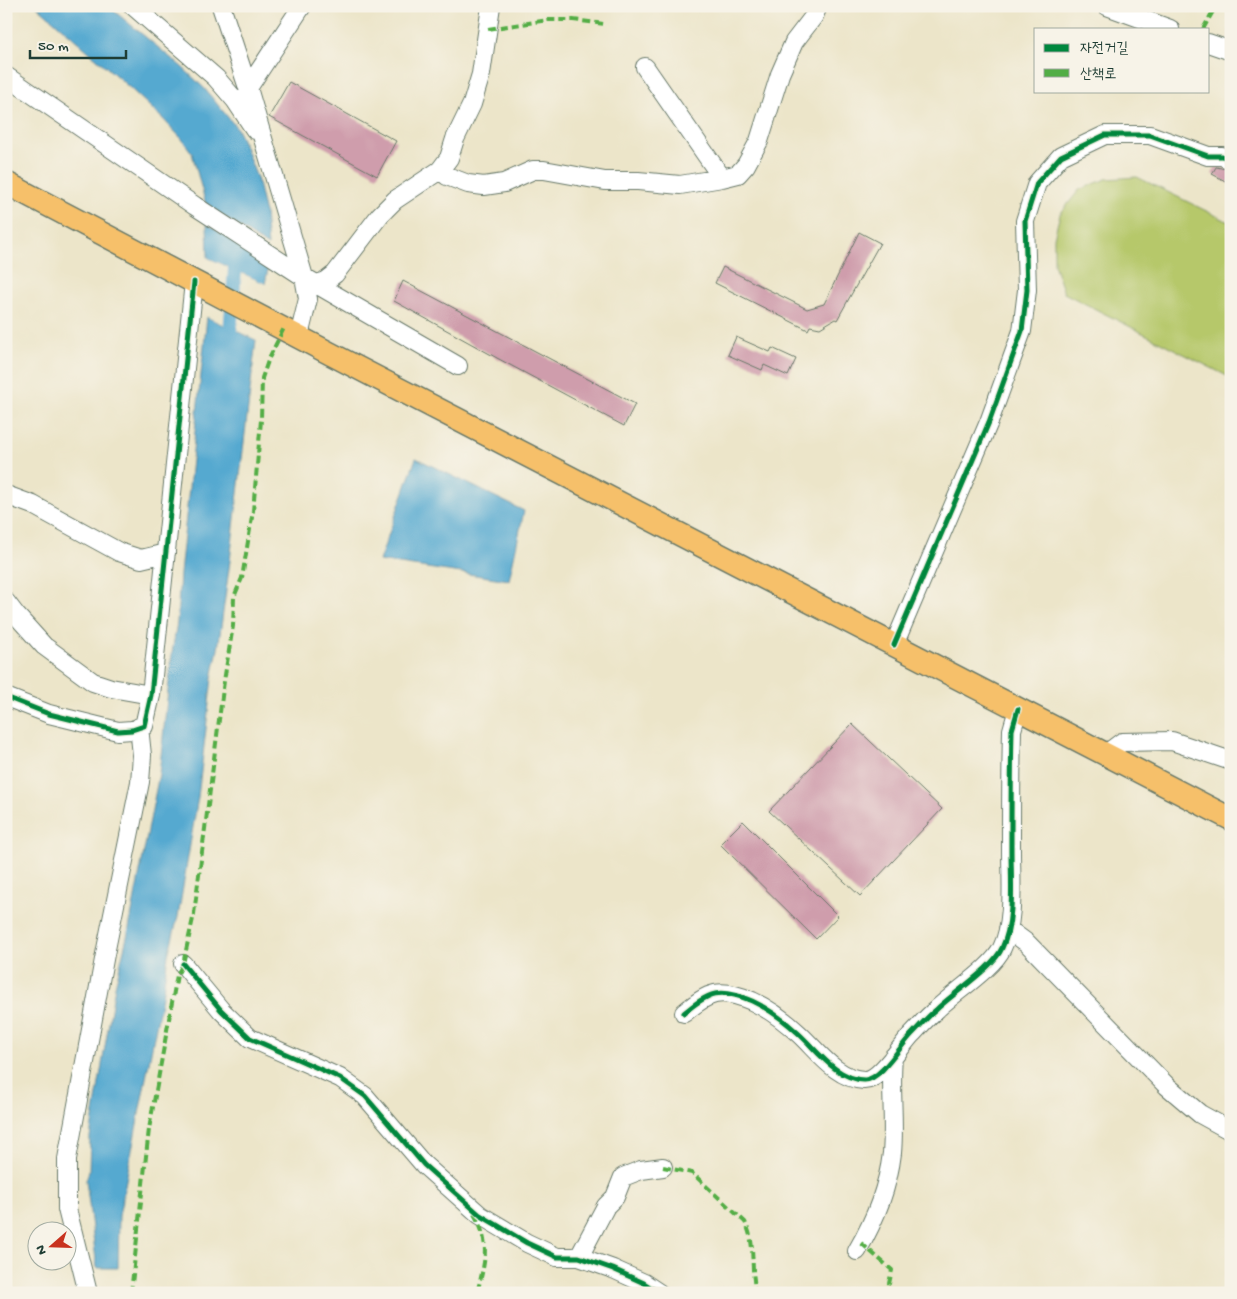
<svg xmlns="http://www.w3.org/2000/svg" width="1237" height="1299" viewBox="0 0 1237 1299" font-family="'Gochi Hand','Poor Story',sans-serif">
  <rect width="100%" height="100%" fill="#f7f3e8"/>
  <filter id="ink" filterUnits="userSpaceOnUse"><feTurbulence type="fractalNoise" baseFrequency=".02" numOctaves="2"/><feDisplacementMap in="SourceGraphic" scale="10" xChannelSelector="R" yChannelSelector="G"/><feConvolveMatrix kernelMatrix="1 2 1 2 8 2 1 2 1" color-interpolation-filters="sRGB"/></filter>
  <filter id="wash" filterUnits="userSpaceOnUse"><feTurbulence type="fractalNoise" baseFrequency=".0096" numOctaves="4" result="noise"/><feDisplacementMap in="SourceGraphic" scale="20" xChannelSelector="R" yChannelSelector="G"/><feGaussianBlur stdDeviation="1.12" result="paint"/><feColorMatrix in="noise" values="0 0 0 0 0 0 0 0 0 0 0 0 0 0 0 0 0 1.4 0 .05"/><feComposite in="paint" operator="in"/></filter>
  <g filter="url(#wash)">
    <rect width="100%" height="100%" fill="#ece5c9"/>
    <!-- green -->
    <path fill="#b6c86b" stroke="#6a8250" d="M1137,177L1231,223V378L1064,293L1054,264V238L1060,214L1079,190L1106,179Z"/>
    <!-- water -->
    <path fill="#55a9d0" stroke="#3a7382" d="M37,6H108L182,67L204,88L236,127L244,144L257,178L265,214L268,246L206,205L192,153L182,139L163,119L130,88Z
      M207,224L269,264L265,284L208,258Z
      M207,317L256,340L230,561L218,649L212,678L198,797L178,917L168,955L163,991L119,1216L118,1268H97L86,1180L89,1171L90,1137L115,986L128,933L159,774L172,653L177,622L180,574Z
      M416,458L524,511L509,580L379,561Z"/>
    <!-- pier -->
    <path fill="#ece5c9" d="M206,256L208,258L268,285L264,286L207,260Z
      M207,315L257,338L259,341L205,316Z"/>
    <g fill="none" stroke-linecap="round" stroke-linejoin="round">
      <!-- canal -->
      <path stroke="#55a9d0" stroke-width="14" d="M229,346L235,269L233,253"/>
    </g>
    <g id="blocks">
      <!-- building -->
      <path fill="#cf9dac" d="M289,82L396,141L377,176L269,117Z
        M1216,167L1231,170V184L1212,174Z
        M859,232L880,243L837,320L835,319L820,328L810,326L808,330L715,283L723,267L807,309L824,304Z
        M403,281L635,404L624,426L497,358L394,301Z
        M736,337L770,352L772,348L796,359L788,376L764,365L762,370L728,355Z
        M852,724L942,809L860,896L769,811Z
        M743,821L838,916L816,939L720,844Z"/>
    </g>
  </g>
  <g filter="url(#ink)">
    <use href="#blocks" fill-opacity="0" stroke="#677868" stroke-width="1"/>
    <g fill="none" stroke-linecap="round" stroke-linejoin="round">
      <defs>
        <path id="minor" d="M133,6L216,78L235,100L255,130
          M221,6L248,88L304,277L308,299L299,336
          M1107,6L1170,29
          M1208,43L1231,51
          M645,67L722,178
          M6,76L195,206L304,277L458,366
          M248,88L302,6
          M440,170L447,176L468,184L484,186L504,183L533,170H544L605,181H638L680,185L722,178L738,174L746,165L759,141L780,74L794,42L814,16L818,6
          M316,284L326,281L335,274L380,215L395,200L440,170L449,158L455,139L472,104L481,74L491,6
          M6,495L33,505L119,552L141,559L166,553
          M6,602L16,615L44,646L93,682L111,688L151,695
          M894,645L989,422L1022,331L1027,290L1025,221L1037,183L1061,156L1105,135H1150L1208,156H1222L1231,160
          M6,697L49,714L118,731L132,730L144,726L151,695L194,282
          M1106,754L1122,742L1172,741L1231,761
          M1008,929L1027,943L1167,1086L1200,1114L1231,1131
          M183,964L221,1010L250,1038L340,1078L365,1096L424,1165L480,1215L527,1243L557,1257H579L613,1269L644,1283L659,1293
          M684,1013C709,992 720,987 752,1001C769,1009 784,1020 798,1033C817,1050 836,1079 864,1080C880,1081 901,1045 912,1034C920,1026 927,1017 936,1010C952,994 994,967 1002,948C1015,922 1011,880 1011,851C1011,811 1011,771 1012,730L1018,709
          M857,1251C874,1222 888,1187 892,1153C895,1121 890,1089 893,1057
          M579,1257L606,1206L615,1197L623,1177L641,1170L663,1167
          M88,1293L67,1209V1159L105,954L140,782L142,755L139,727"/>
        <path id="major" d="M6,183L331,354L1231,819"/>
      </defs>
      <!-- minor casing -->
      <use href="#minor" stroke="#677868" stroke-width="20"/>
      <!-- major casing -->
      <use href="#major" stroke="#677868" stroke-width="25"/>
      <!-- minor -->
      <use href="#minor" stroke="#fff" stroke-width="18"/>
      <!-- major -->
      <use href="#major" stroke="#f6c06b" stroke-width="22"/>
      <!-- quiet -->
      <path stroke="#52ad45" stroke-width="4" stroke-dasharray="8 4" stroke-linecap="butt" d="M488,29L548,20H573L604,24
        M1203,29L1216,6
        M663,1167L692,1173L745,1222C753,1238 752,1252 753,1269C753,1278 756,1284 753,1293
        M474,1214C491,1243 485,1262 477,1293
        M861,1243L892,1270L888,1288L885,1293
        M131,1293L149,1129L177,975L183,964L194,914L224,681L233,626L234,597L242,578L253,511L261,420L262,378L269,358L284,328"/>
      <defs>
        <path id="cycleway" d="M894,645L989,422L1022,331L1027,290L1025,221L1037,183L1061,156L1105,135H1150L1208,156H1222L1231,160
          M6,697L49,714L118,731L132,730L144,726L151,695L194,282
          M183,964L221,1010L250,1038L340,1078L365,1096L424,1165L480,1215L527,1243L557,1257H579L613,1269L644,1283L659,1293
          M684,1013C709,992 720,987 752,1001C769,1009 784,1020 798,1033C817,1050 836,1079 864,1080C880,1081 901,1045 912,1034C920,1026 927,1017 936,1010C952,994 994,967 1002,948C1015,922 1011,880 1011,851C1011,811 1011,771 1012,730L1018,709"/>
      </defs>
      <!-- cycleway casing -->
      <use href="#cycleway" stroke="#f7f3e8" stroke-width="8"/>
      <!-- cycleway -->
      <use href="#cycleway" stroke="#00873e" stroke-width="5"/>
    </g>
  </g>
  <!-- margin -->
  <rect width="1237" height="1299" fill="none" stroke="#f7f3e8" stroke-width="25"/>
  <!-- legend -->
  <rect x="1034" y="28" width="175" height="65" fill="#f7f3e8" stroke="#a1aaa0"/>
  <rect x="1044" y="44" width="25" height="8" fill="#00873e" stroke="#a1aaa0"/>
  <text x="1080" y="52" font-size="15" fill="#1f3d34">자전거길</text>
  <rect x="1044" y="69" width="25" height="8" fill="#52ad45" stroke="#a1aaa0"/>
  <text x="1080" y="78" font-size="15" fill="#1f3d34">산책로</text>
  <!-- north arrow -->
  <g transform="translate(52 1246) rotate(250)"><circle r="24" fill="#f7f3e8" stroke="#a1aaa0"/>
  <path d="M0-4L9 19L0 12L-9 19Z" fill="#c8321e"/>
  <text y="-8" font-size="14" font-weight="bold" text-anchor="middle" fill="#1f3d34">N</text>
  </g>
  <!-- scale -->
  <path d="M30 50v8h96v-8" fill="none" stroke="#1f3d34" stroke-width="2.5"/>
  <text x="38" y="50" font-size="15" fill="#1f3d34" stroke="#f7f3e8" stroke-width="4" paint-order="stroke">50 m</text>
</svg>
